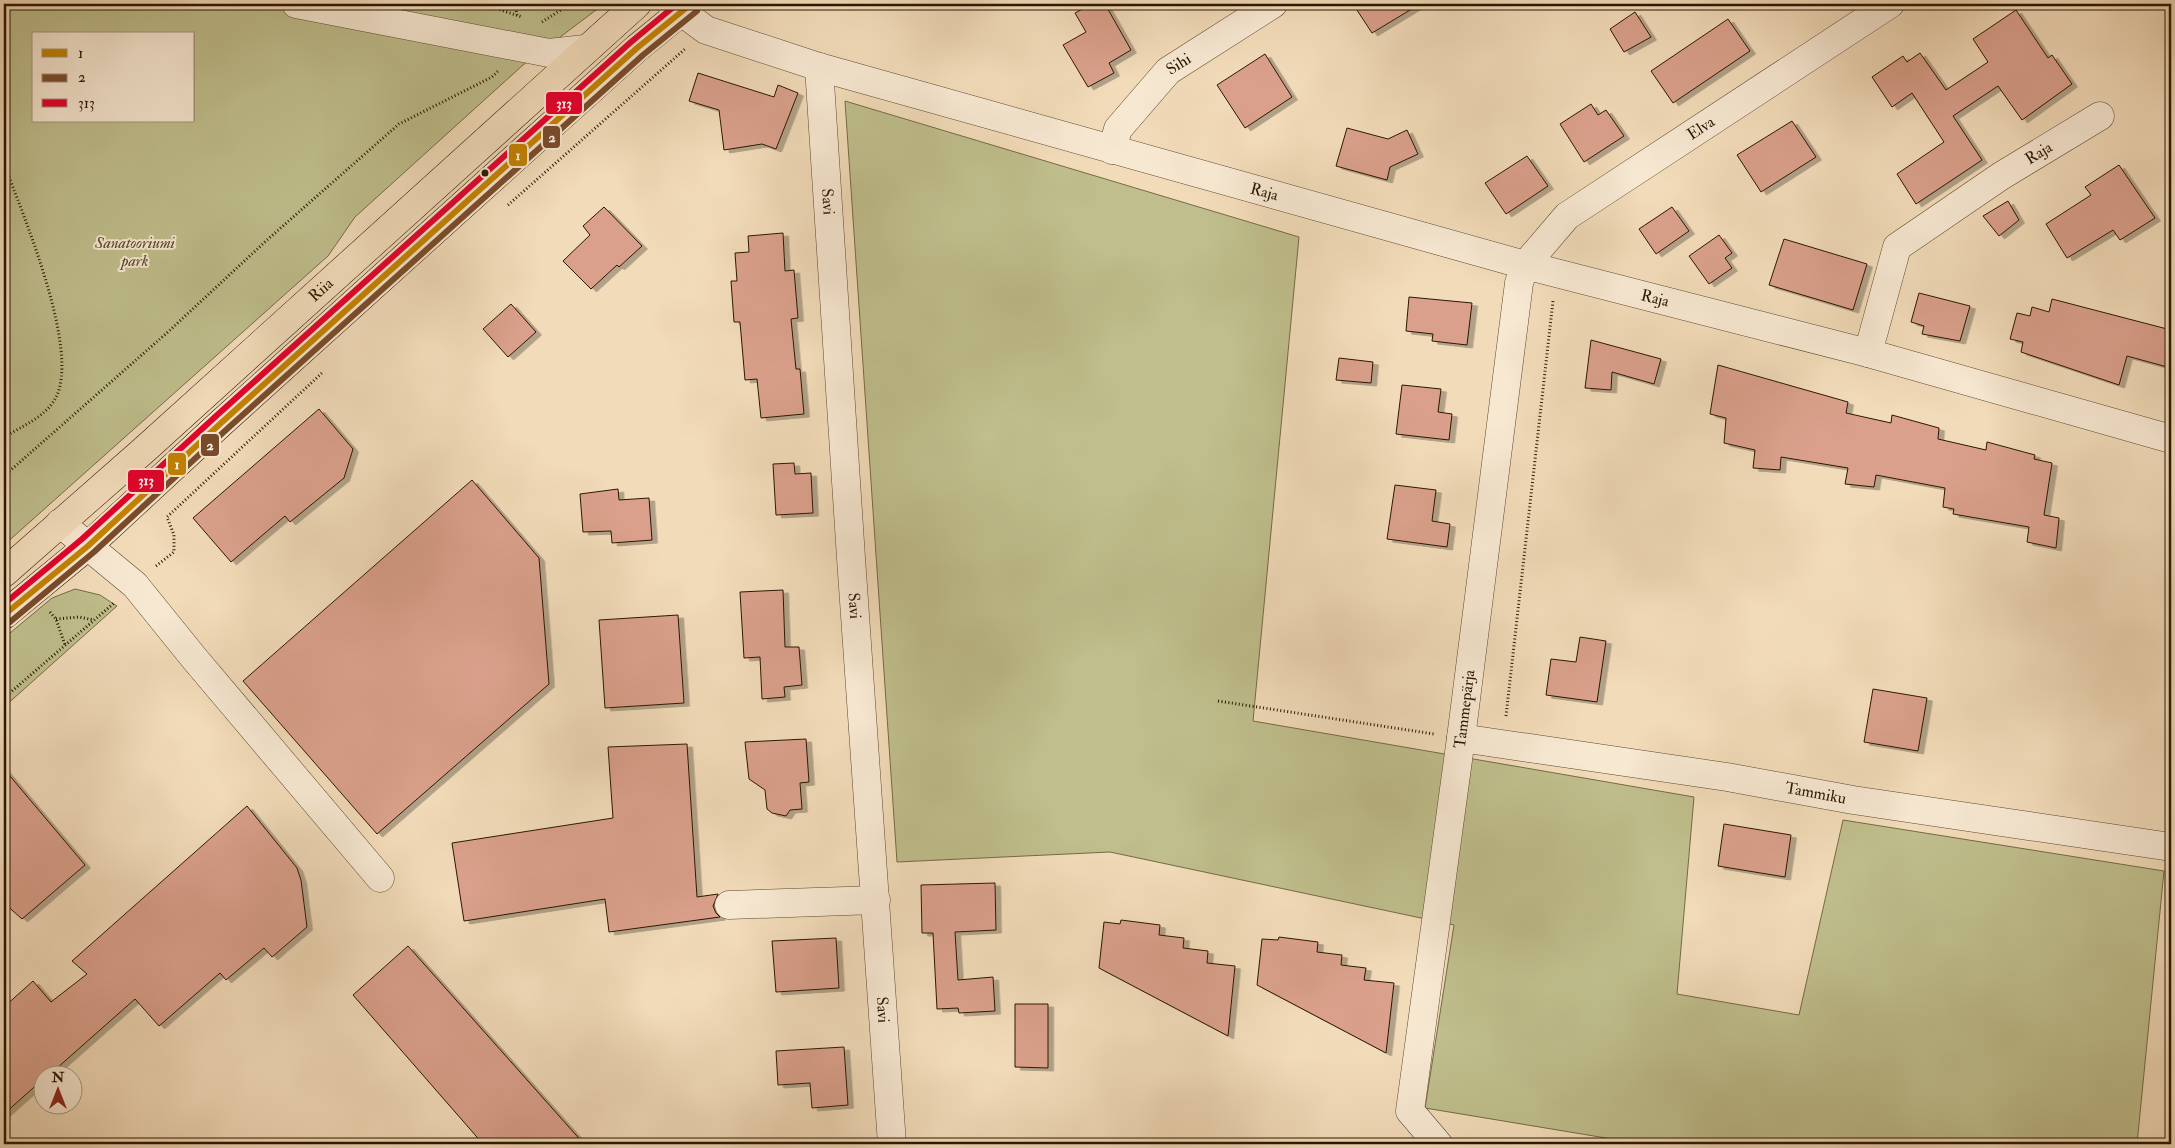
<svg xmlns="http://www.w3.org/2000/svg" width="2175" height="1148" viewBox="0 0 2175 1148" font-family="'IM FELL Double Pica',serif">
  <defs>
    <filter id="shadow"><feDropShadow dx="5.5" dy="3" stdDeviation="0" flood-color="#0004"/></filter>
  </defs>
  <rect width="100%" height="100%" fill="#f2dbb9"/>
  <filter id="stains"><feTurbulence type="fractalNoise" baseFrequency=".004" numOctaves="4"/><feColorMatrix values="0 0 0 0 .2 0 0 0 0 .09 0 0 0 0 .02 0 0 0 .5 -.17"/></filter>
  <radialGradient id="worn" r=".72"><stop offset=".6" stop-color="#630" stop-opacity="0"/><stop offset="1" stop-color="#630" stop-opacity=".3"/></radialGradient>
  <!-- green -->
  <path fill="#bfbe8c" stroke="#756a46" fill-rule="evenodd" d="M4,4H604L523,65L355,217L328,256L4,545ZM34,34H194V121H34Z
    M845,101L1299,237L1253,721L1694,797L1677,994L1799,1015L1843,820L2164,871L2137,1144H1642L1425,1108L1454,925L1110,852L897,862Z
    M75,589L100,595L117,606L4,707V638L52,598Z"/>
  <!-- building -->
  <path fill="#daa08b" stroke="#2b1600" filter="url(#shadow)" d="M1092,4H1105L1131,50L1109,63L1114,73L1088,87L1063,45L1086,32L1075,13Z
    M1353,4H1420L1372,33Z
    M2016,10L2048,58L2052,55L2072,84L2022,120L1998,86L1953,116L1982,160L1916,204L1897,174L1944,142L1912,93L1892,107L1872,77L1903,56L1907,62L1920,53L1946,90L1988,62L1973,39Z
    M1635,12L1651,37L1624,52L1610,29Z
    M1728,19L1750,51L1673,103L1651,71Z
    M1265,54L1292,97L1245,128L1217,85Z
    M698,73L774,97L778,85L798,93L776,149L762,144L724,150L719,110L689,101Z
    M1591,104L1598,115L1606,110L1624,136L1584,162L1560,124Z
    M1792,121L1816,157L1761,192L1737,155Z
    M1347,128L1388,139L1407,130L1418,154L1390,167L1387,180L1336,166Z
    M1527,156L1548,186L1506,214L1485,183Z
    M2119,165L2155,218L2120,240L2113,230L2067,258L2046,224L2091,195L2085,187Z
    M2008,201L2019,220L1999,236L1983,216Z
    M604,207L642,246L619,267L617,265L591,289L563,261L590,235L583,226Z
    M1672,207L1689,231L1656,254L1639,229Z
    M783,233L785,271L794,270L798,318L791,319L796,369H800L804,414L761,418L757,379L745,380L740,322H734L731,281H737L735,253L749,252L748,236Z
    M1719,235L1732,253L1725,258L1732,268L1709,284L1689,256Z
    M1784,239L1867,264L1853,310L1769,285Z
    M1919,293L1970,306L1960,341L1922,334L1924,326L1911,322Z
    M1409,297L1472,303L1467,345L1432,341L1433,334L1406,331Z
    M2052,299L2171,330V368L2127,356L2119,385L2021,352L2023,342L2010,339L2017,313L2030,316L2032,307L2049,312Z
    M511,304L536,332L508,357L483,329Z
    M1591,340L1661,359L1654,384L1612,372L1611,390L1585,388Z
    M1339,358L1373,362L1371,383L1336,380Z
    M1718,365L1848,402L1846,413L1891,423L1892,415L1939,428L1938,439L1986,450L1987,442L2035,455L2034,459L2052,463L2044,515L2059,518L2056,548L2027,542L2029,527L1953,514L1954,509L1943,507L1945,488L1876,475L1874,487L1845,484L1848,468L1781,457L1780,470L1753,468L1755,450L1724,443L1726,418L1710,414Z
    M1402,385L1441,389L1438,412L1452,414L1449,440L1396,434Z
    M319,409L353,449L344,478L290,522L285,516L231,562L193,518Z
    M794,463L795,474L811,473L813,513L776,515L773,464Z
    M472,480L539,558L549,684L377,834L243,681Z
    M1395,485L1436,490L1432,521L1450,524L1447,547L1387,539Z
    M618,489L619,500L649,498L652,540L612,543L611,531L583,532L580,494Z
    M783,590L785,647H799L802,685L784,687L785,697L762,699L760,657L744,658L740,592Z
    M678,615L684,703L605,708L599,620Z
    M1580,637L1606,641L1597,702L1546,695L1551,659L1576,662Z
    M1873,689L1927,698L1918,751L1864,742Z
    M806,739L809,782L800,783L802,809L790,810L786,816L772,813L767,809L765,790L749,779L745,742Z
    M687,744L697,897L718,894L713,906L716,913L720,917L609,932L605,899L464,921L452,843L613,818L608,747Z
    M4,769L85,865L22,919L4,903Z
    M247,806L297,868L301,880L307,927L272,957L264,948L226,980L220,973L159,1026L135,999L48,1076H42V1080L4,1114V1007L33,981L51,1002L87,974L72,961Z
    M1724,824L1791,835L1785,877L1718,866Z
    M995,883L996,930L955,932L958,980L993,977L995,1011L959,1013L958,1008L937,1009L933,933H922L921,885Z
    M1121,920L1160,925L1159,935L1184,938L1183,948L1208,951L1207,963L1235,966L1228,1036L1099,968L1104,922L1120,924Z
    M1279,937L1318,942L1317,952L1342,955L1341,965L1366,968L1364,980L1394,983L1386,1053L1257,985L1262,939L1278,940Z
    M836,938L839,988L776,992L772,941Z
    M408,946L584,1144H483L353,995Z
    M1015,1004H1048V1068L1015,1067Z
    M844,1047L848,1105L812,1108L810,1083L778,1085L776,1051Z"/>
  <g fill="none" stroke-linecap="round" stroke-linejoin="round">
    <defs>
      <g id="minor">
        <path d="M296,4L549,53L585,49"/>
        <path id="s1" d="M671,4L706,30L819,67L1525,265L1868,353L2171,439"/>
        <path id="s2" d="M819,67L851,558L892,1144"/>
        <path id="s3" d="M1112,150L1118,129L1168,71L1273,4"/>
        <path id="s4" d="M1868,353L1897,247L2001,176L2100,116"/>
        <path d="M60,523L135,585L194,658L380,878"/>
        <path id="s5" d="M1461,738L1727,777L1853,800L2171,847"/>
        <path d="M729,905L876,900"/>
        <path id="s6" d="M1438,1144L1410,1111L1461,738L1519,283L1525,265L1567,216L1890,4"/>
      </g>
      <g id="highway">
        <path id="s7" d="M4,573L144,450L637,4"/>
        <path d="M4,615L88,546L221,423L637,48L691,4"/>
      </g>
    </defs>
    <!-- minor casing -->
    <use href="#minor" stroke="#5d472e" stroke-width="29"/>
    <!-- highway casing -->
    <use href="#highway" stroke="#2b1600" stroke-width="29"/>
    <!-- path -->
    <path stroke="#2b1600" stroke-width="3" stroke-dasharray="1 2.5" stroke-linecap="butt" d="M483,4L522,17
      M515,4L517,15
      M542,22L570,4
      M4,164C22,212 82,353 55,399C45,417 21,427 4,437
      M508,205L685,49
      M4,476L169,331L267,240L399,124L492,77L498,71
      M156,566L174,552V535L167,517L323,372
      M50,612L56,619L65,645
      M56,619L79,617L94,620
      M4,698L114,603
      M1218,701L1434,734
      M1506,716L1553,301"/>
    <!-- minor -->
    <use href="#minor" stroke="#f7e8d2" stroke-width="28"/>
    <!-- highway -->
    <use href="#highway" stroke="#f2dbb9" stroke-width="28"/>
    <defs>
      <path id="bus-1" d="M4,615L88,546L221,423L637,48L691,4"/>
      <path id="bus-2" d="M10,622L94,552L227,429L643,55L697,11"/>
      <path id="bus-3" d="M4,604L82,539L215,417L631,42L677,4"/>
    </defs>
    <!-- bus-1 casing -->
    <use href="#bus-1" stroke="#f7e8d2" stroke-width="10"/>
    <!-- bus-2 casing -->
    <use href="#bus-2" stroke="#f7e8d2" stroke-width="10"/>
    <!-- bus-3 casing -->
    <use href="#bus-3" stroke="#f7e8d2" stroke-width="10"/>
    <!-- bus-1 -->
    <use href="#bus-1" stroke="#c48200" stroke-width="6"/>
    <!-- bus-2 -->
    <use href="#bus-2" stroke="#7a4b2a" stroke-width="6"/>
    <!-- bus-3 -->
    <use href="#bus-3" stroke="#e4002b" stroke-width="6"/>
  </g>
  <!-- markers -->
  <circle fill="#2b1600" stroke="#f7e8d2" stroke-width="2" cx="485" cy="173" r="4.5"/>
  <g text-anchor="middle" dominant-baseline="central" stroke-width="4" stroke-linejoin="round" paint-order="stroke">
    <!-- street labels -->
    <g font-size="16" fill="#2b1600" stroke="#f7e8d2">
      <text stroke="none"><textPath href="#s3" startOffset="111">Sihi</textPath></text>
      <text stroke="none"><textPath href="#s6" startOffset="1122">Elva</textPath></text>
      <text stroke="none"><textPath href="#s4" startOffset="280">Raja</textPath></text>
      <text stroke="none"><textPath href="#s1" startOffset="625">Raja</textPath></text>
      <text stroke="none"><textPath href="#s2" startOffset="135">Savi</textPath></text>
      <text stroke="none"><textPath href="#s7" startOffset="425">Riia</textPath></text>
      <text stroke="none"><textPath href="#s1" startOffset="1030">Raja</textPath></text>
      <text stroke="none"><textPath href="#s2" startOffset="540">Savi</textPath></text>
      <text stroke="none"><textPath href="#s6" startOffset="449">Tammepärja</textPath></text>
      <text stroke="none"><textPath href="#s5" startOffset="359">Tammiku</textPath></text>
      <text stroke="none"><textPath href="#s2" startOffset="945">Savi</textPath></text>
    </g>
    <!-- park labels -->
    <g font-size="16" font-style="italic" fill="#57482a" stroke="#f7e8d2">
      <text x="135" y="243">Sanatooriumi<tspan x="135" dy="18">park</tspan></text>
    </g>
  </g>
  <g stroke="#f7e8d2" stroke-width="2">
    <rect x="545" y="91" width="38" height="24" rx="5" fill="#e4002b"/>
    <rect x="542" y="125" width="19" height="24" rx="5" fill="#7a4b2a"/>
    <rect x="508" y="143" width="20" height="24" rx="5" fill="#c48200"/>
    <rect x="200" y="433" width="20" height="24" rx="5" fill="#7a4b2a"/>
    <rect x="167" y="452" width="20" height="24" rx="5" fill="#c48200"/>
    <rect x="127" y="469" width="38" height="24" rx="5" fill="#e4002b"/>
  </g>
  <g font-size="14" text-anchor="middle" font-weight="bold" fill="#fff">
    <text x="564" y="108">313</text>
    <text x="552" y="142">2</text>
    <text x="518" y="160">1</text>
    <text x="210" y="450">2</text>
    <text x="177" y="469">1</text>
    <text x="146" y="485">313</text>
  </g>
  <!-- margin -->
  <rect width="2175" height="1148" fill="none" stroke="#f2dbb9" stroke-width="20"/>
  <rect x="5" y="5" width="2165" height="1138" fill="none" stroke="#2b1600" stroke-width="2.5"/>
  <rect x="10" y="10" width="2155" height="1128" fill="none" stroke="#2b1600"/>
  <!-- legend -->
  <rect x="32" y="32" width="162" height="90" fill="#f7e8d2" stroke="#a5947e"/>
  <rect x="42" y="49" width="25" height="8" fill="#c48200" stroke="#a5947e"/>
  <text x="78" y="58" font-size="15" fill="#2b1600">1</text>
  <rect x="42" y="74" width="25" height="8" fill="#7a4b2a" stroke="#a5947e"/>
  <text x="78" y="82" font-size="15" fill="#2b1600">2</text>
  <rect x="42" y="99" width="25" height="8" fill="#e4002b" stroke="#a5947e"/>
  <text x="78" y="108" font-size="15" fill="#2b1600">313</text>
  <!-- north arrow -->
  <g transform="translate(58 1090)"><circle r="24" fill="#f7e8d2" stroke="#a5947e"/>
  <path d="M0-4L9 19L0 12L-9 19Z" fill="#8f2418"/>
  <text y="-8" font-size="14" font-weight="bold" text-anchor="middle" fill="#2b1600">N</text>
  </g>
  <rect width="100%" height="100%" filter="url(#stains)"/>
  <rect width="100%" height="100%" fill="url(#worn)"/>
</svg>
